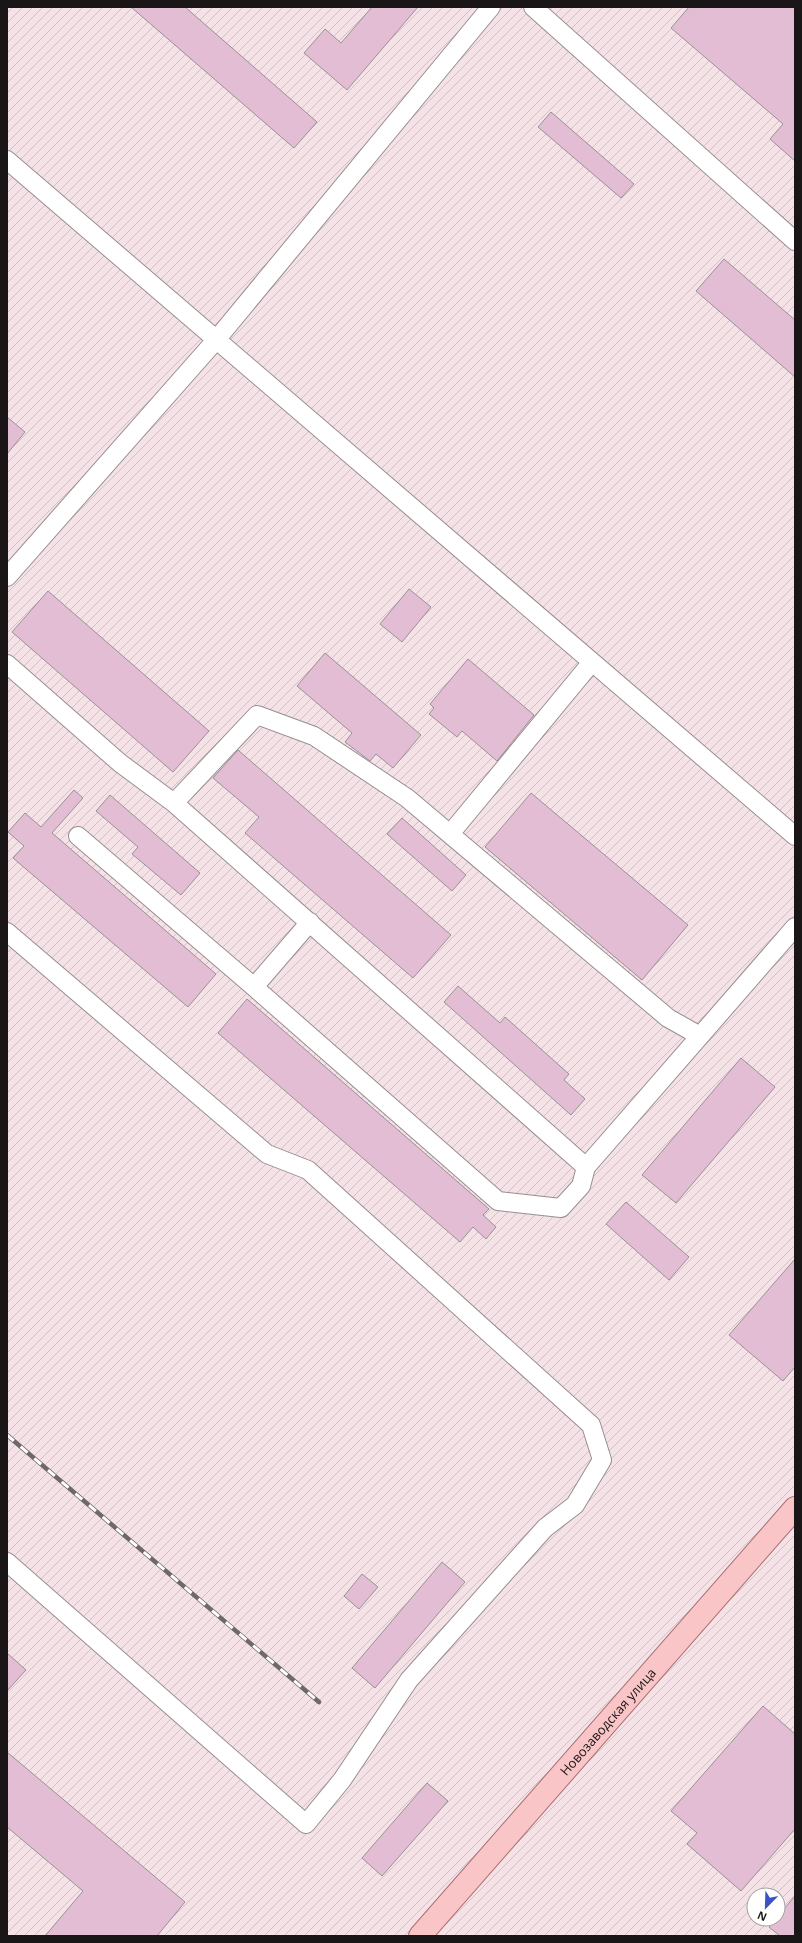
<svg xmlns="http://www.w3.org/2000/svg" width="802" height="1943" viewBox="0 0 802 1943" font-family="'Open Sans',sans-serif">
  <defs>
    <pattern id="industrial-furrows" width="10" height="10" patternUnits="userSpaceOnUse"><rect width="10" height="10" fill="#f5e2e7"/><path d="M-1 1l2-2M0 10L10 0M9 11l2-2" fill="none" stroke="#d1c1c5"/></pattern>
  </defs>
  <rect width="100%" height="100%" fill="#fbf1f3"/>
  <!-- industrial -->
  <path fill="url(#industrial-furrows)" fill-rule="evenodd" d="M7,7H795V1497L419,1936H7Z
    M795,1515V1936H425ZM754,1895H778V1919H754Z"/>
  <!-- building -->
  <path fill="#e3bdd4" stroke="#999196" d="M131,7H185L317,122L294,148Z
    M372,7H418L347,90L304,53L325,29L341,43Z
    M689,7H795V161L770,139L783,124L671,28Z
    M551,112L634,184L621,198L538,127Z
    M724,259L795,320V377L696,291Z
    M7,417L25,432L7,454Z
    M409,589L431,607L402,642L380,624Z
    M48,591L209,731L173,772L12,632Z
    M325,653L421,735L393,768L376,754L370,761L345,742L352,733L297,686Z
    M468,659L534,715L497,761L462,731L457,737L429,714L434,708L430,704Z
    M238,750L451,935L413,978L245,833L259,817L213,778Z
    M74,790L83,798L52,833L216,974L188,1007L13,858L24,846L8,832L25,813L41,827Z
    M531,793L688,925L642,980L485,847Z
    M110,795L200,873L181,895L132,854L138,847L96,811Z
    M402,818L466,875L452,891L387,834Z
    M458,986L500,1023L505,1017L569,1074L564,1080L585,1099L571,1115L444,1002Z
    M247,999L489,1209L483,1215L496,1227L486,1239L473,1227L460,1242L218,1033Z
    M741,1058L775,1087L676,1203L642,1175Z
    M626,1202L689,1257L669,1280L606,1224Z
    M795,1259V1367L783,1381L729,1335Z
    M442,1562L465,1582L375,1688L352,1668Z
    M362,1574L378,1587L359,1609L344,1596Z
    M7,1653L26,1670L7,1691Z
    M763,1706L795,1734V1829L741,1891L687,1844L697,1833L671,1811Z
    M7,1752L185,1902L157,1936H45L83,1891L7,1827Z
    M427,1783L448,1801L382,1876L362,1858Z
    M795,1896V1936H780L769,1927L776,1919H778V1916Z"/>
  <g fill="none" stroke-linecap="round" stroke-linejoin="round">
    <defs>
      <path id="minor" d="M533,7L795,241
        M7,160L795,836
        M7,577L216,340L491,7
        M7,664L120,763L174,803L586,1167L795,927
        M174,803L257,715L314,736L407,798L668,1018L700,1036
        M450,834L592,662
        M78,836L254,987L498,1201L561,1208L581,1186L586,1167
        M7,932L267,1154L308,1170L591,1425L602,1460L575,1505L545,1528L409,1680L342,1780L306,1824L7,1562
        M254,987L310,922"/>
      <g id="major">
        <path id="s1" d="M420,1936L795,1508"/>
      </g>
    </defs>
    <!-- minor casing -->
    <use href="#minor" stroke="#988e91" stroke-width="20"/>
    <!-- major casing -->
    <use href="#major" stroke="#a86f71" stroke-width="24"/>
    <!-- minor -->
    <use href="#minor" stroke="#fff" stroke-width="18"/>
    <!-- major -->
    <use href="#major" stroke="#f9c5c7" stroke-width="22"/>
    <defs>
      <path id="rail" d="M7,1435L319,1702"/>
    </defs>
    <!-- rail casing -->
    <use href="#rail" stroke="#6e6869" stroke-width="4.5"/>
    <!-- rail -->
    <use href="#rail" stroke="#fff" stroke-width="3" stroke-dasharray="9" stroke-linecap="butt"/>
  </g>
  <g text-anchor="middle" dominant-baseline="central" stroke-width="3" stroke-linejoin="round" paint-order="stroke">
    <!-- street labels -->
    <g font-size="13" fill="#1a1617" stroke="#fff">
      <text stroke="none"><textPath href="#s1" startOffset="285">Новозаводская улица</textPath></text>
    </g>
  </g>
  <!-- border -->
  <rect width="802" height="1943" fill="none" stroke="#1a1617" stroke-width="16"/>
  <!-- north arrow -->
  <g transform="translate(766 1907) rotate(203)"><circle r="19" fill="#ffffff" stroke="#a3a2a2"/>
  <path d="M0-3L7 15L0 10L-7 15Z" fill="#3a52c5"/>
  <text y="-6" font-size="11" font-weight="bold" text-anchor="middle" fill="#1a1617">N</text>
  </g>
</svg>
